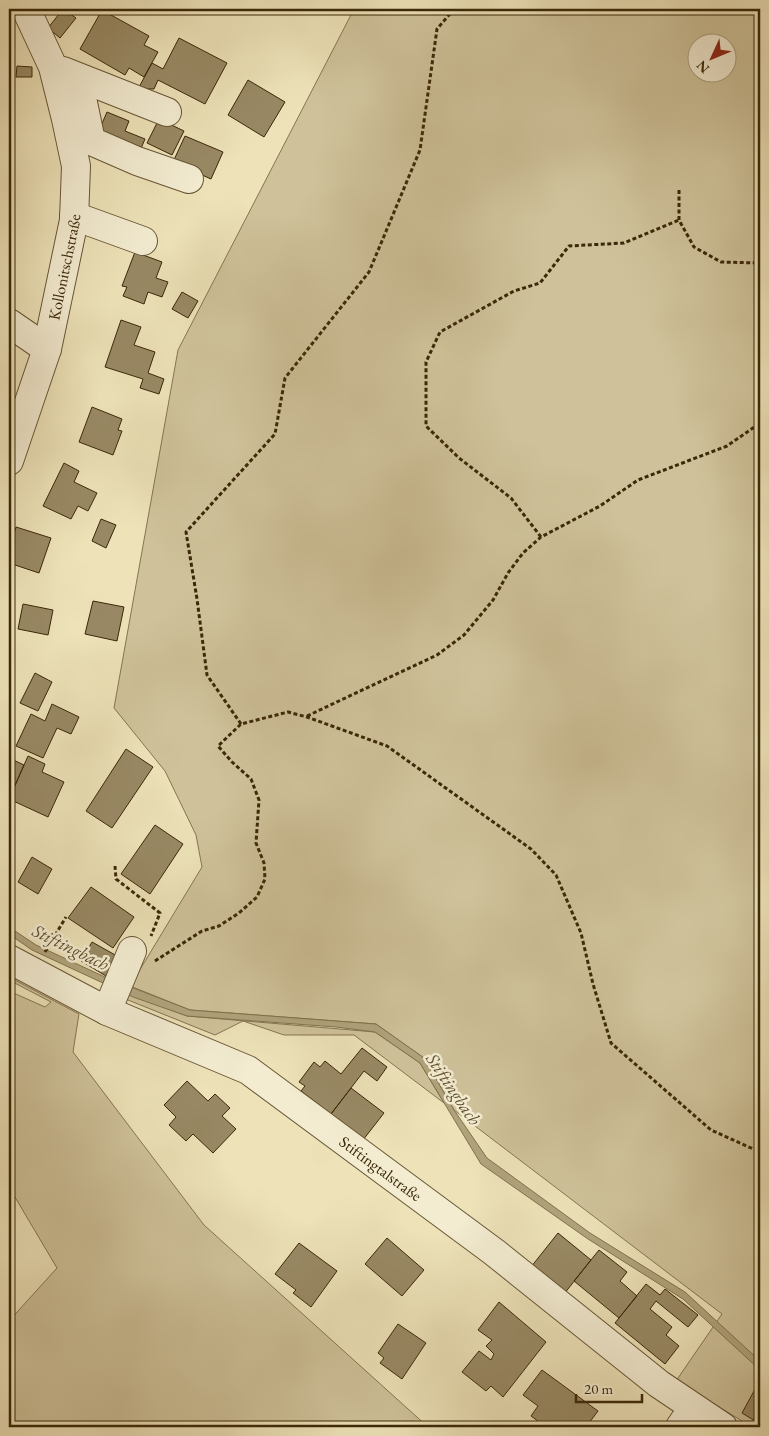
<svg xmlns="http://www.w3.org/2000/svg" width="769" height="1436" viewBox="0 0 769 1436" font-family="'EB Garamond',serif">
  <rect width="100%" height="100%" fill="#ede2b8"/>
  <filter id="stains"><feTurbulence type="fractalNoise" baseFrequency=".004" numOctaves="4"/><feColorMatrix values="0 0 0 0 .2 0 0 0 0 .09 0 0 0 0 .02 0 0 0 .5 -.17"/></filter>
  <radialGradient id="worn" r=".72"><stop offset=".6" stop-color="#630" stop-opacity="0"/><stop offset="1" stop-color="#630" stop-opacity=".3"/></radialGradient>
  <!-- green -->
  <path fill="#cfc29a" stroke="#857552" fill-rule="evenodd" d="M354,9H760V1427H752L676,1381L722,1314L454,1110L424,1058L376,1024L190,1010L130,986L202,867L196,835L165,771L114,708L178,350ZM696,42H726V72H696Z
    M9,977L79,1014L73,1052L204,1225L428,1427H9V1321L57,1268L9,1187V991L45,1007L51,1002L9,980Z
    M126,993L187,1016L375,1032L420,1063L444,1103L354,1035H284L243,1021L215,1035L123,998Z"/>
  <!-- water -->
  <path fill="#b0a37c" stroke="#81724e" d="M9,927L36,945L105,977L190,1010L376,1024L424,1058L454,1110L487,1158L590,1233L685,1292L760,1361V1370L683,1299L588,1239L481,1164L420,1063L375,1032L336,1027L187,1016L133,997L32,950L9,934Z"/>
  <!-- building -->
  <path fill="#988964" stroke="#3b2809" d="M63,9L76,18L60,38L48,28Z
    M102,10L149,36L144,45L158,52L144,77L129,68L125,75L80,49Z
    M179,38L227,63L205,104L158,80L154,89H138L152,63L163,69Z
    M17,66L32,67V77H16Z
    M248,80L285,102L264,137L228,115Z
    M107,112L129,121L125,131L145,139L136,160L94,142Z
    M159,119L184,131L172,155L147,143Z
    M185,136L223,152L211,179L173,162Z
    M135,252L162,262L156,278L168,282L162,297L148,292L144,304L123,296L127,287L122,286Z
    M182,292L198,301L188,318L172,309Z
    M121,320L141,327L134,345L155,352L148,373L164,379L159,394L140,388L143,379L105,367Z
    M92,407L122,419L118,430L122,431L113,455L79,442Z
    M64,463L79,471L74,482L97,493L88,511L78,506L71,519L43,506Z
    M101,519L116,525L106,548L92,541Z
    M16,527L51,538L39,573L9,563V551Z
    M93,601L124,607L117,641L85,634Z
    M23,604L53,610L48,635L18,629Z
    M35,673L52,682L38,711L20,703Z
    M52,704L79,717L71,734L57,728L43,758L16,746L31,714L45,721Z
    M126,749L153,767L112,828L86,811Z
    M28,756L45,764L42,772L64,782L48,817L9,799Z
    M9,758L24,765L9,799Z
    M155,825L183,844L150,894L121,874Z
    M32,857L52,869L38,894L18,882Z
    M91,887L134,917L113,948L68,918Z
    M92,942L117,956L106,976L81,961Z
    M362,1048L387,1067L377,1081L364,1071L331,1114L301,1091L305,1086L299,1082L314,1062L320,1067L325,1061L341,1074Z
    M187,1081L208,1101L215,1094L230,1108L222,1116L236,1129L213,1153L193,1134L186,1141L169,1125L176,1117L164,1105Z
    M351,1088L384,1113L363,1140L331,1114Z
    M558,1233L591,1260L564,1294L531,1267Z
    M387,1238L424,1270L402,1296L365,1264Z
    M299,1243L337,1271L311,1307L293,1293L296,1290L275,1274Z
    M599,1250L627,1272L620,1281L637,1296L619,1318L574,1281Z
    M646,1284L660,1295L665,1289L698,1315L688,1327L656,1301L650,1309L672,1327L666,1335L679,1346L665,1364L615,1323Z
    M499,1302L546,1342L503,1397L491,1386L486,1391L462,1372L479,1351L491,1360L494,1354L486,1346L492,1340L478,1330Z
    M398,1324L426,1343L402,1379L380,1363L384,1358L378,1353Z
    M542,1370L598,1411L586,1427H546L531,1416L538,1406L523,1395Z
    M759,1382L760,1383V1424L742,1413Z"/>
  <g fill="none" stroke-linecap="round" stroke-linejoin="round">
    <defs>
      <g id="minor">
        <path d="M63,71L167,112"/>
        <path d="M58,84L81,93L91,141L137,161L189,179"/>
        <path d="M74,216L143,241"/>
        <path d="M9,323L47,349"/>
        <path id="s1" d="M9,461L47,349L74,220L76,166L66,119L53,67L26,9"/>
        <path id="s2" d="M9,959L107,1011L248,1070L494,1252L659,1384L723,1427"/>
        <path d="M107,1011L132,951"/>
        <path d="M680,1427L693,1408"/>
      </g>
    </defs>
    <!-- minor casing -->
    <use href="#minor" stroke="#685635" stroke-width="30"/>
    <!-- path -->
    <path stroke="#3b2809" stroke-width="3" stroke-dasharray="4 2.5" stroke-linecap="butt" d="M679,190V220L694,247L721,262L760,263
      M541,537L511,498L459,458L426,426V362L440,332L514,291L540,283L569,246L624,243L679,220
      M307,716L437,655L464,635L493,600L508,573L523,553L541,537L600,506L638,480L727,446L760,423
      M241,724L207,675L197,599L186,532L275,434L285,378L369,272L420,150L437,29L454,9
      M115,866L116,879L160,913L151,936
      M45,952L66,917
      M155,961L202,931L219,926L239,913L257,897L265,879L264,863L256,843L259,800L251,779L232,762L218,746L241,724L288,712L307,717L387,746L531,849L556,875L581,933L593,984L611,1043L711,1130L760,1152"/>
    <!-- minor -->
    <use href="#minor" stroke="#f3ecd1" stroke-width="28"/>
  </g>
  <g text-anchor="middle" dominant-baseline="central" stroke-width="5" stroke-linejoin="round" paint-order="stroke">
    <!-- street labels -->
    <g font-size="16" fill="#3b2809" stroke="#f3ecd1">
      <text stroke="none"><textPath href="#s1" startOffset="202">Kollonitschstraße</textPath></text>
      <text stroke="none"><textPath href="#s2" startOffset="429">Stiftingtalstraße</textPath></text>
    </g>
    <!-- water labels -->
    <g font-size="18" font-style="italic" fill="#5e4d2c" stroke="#f3ecd1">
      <text transform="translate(71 947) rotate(26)">Stiftingbach</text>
      <text transform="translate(454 1089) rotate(56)">Stiftingbach</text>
    </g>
  </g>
  <!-- margin -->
  <rect width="769" height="1436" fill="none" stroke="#ede2b8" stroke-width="30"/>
  <rect x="10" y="10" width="749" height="1416" fill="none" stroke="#3b2809" stroke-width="2.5"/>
  <rect x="15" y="15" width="739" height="1406" fill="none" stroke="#3b2809"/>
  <!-- north arrow -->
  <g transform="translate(712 58) rotate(226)"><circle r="24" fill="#f3ecd1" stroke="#a99e81"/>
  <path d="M0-4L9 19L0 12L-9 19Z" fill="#8f2418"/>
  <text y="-8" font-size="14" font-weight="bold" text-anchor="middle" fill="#3b2809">N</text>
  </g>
  <!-- scale -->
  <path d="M576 1394v8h66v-8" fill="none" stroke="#3b2809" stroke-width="2.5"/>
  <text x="584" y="1394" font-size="15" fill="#3b2809" stroke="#f3ecd1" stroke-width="4" paint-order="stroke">20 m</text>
  <rect width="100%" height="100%" filter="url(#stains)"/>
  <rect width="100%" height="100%" fill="url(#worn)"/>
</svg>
